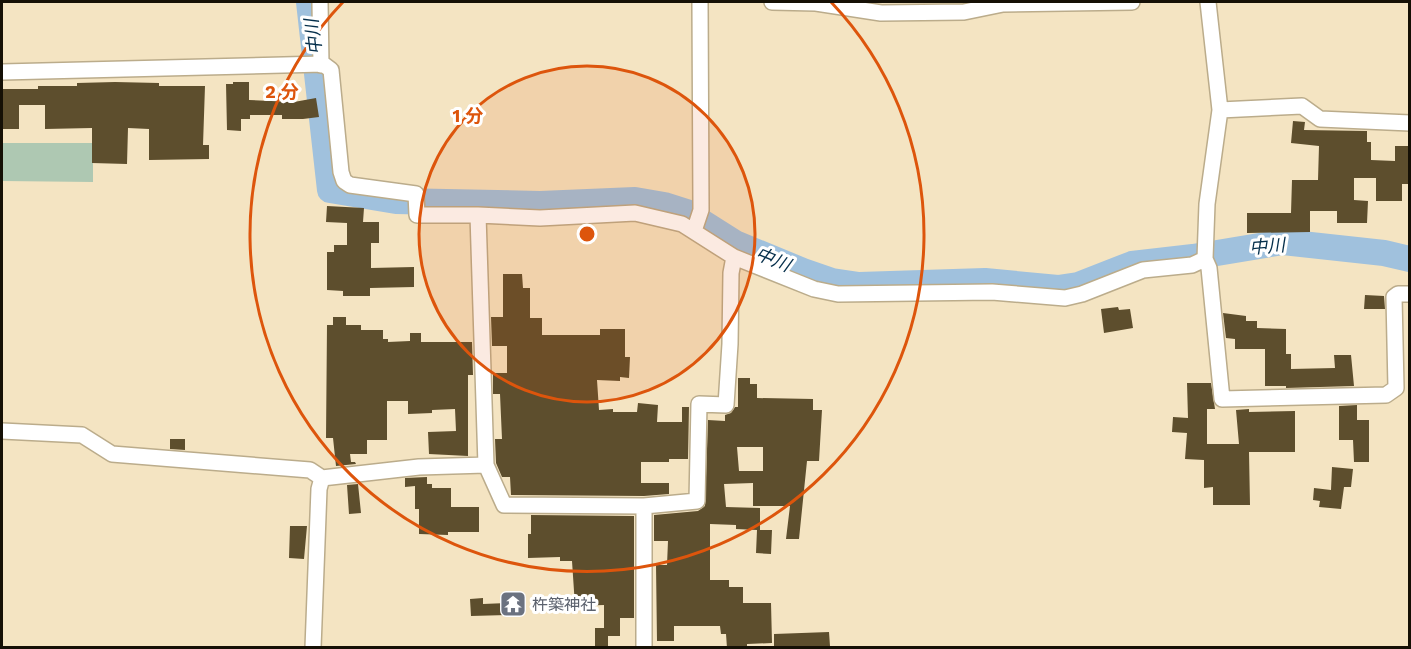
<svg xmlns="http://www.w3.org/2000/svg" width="1411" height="649" viewBox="0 0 1411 649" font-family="'Work Sans','Noto Sans JP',sans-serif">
  <rect width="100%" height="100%" fill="#f4e4c2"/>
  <!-- green -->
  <path fill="#aec8b2" d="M2,143H93V182L2,181Z"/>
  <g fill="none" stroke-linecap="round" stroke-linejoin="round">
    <!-- river -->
    <path stroke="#a0c1dd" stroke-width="26" d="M309,2L330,190L396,201L540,204L635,200L664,205L686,212L735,243L803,271L832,281L859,285L985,281L1058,288L1078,285L1132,264L1193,257L1283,242L1384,253L1410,259"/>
  </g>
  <!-- building -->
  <path fill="#5d4e2d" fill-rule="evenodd" d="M115,82L159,83V86H205L203,145H209V159L149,160V129L128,128L127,164L92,163V128L45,129V105H19V129H2V89H38V86H77V83Z
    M233,82H249V100L294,102L316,98L319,117L303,119H282V115H250V119H241V131L227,130L226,84H233Z
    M1293,121L1305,122L1304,130L1367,131V142H1371V160L1395,161V146H1410V184H1402V201H1376V178H1354V200L1368,201L1367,223H1337V211H1310V232L1247,233V213H1291L1292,180H1318L1319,146L1291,143Z
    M327,206L364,208L363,222H379V243H371V268L414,267V287L370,288V296H343V291L327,290V252H334V245H347V223L326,222Z
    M503,274H522L523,288H530V318H542V335H600V329H625V357H630L629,378L620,377V381L597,380L599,410L613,409V412H637L638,403L658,405L657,422H682V407H689L688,459H669V462H641V483H669V494L644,496L511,495L510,477H502L496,463L495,439H502L500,394H493V373H507V346H492L491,317H503Z
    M1365,295L1384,296L1385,309H1364Z
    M1118,307L1119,310L1130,309L1133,328L1104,333L1101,309Z
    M1223,313L1246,316V321H1257V328L1286,329V354H1291V369L1335,368L1334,355H1351L1354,386L1286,388V386H1265V349H1235V339L1226,338Z
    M333,317H346V325H361V330H383V339H388V342L410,341V333H421V342H472L473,375H468V456L429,454L428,432L456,431L455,409L432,410V413L408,414V401H387V440H367V454H350L351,462H355L356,464L336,466L333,438H326L327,325H333Z
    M738,378H750V384H757V398L813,399V410H822L819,461H807L799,539H786L790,506H753V483L724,484L726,507L760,508V530H772L771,554L756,553L757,530L736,529V525L710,524V580H729V587H743V603H771L772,643L747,644V648H727L726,634H721L720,626H674V641H657L656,565H667L668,541H654V515L698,511L705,506L708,420L725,421V415L731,413L735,407H738ZM737,447H763V471H739Z
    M1187,383H1211L1215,409H1207V444H1239L1236,410L1249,409V412L1295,411V452H1249L1250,505H1213V487L1204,488V460L1185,459L1187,433L1172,432L1173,417L1188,418Z
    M1357,405V420H1369V462H1354L1353,440H1339V406Z
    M170,439H185V450L170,449Z
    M1332,467L1353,469L1351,487H1344L1341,509L1319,507L1320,501L1313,500L1314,488L1331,490Z
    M427,477V484H432V488H451V507H479V532H448V535L419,534V509H415V486L405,487V478Z
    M358,484L361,513L349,514L347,485Z
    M531,515L634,516V618H620V636H608V648H595V628H604V605L575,606L572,561H560V557L528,558V534H531Z
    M290,526H307L304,559L289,558Z
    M483,598V604L507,603V615L471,616L470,599Z
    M829,632L830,646L774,648V634Z"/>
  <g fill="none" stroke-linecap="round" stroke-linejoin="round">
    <defs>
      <path id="minor" d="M320,2L321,65
        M772,2L816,3L881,13L964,12L1003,4L1132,2
        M1208,2L1220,110L1207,204L1205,259L1209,268L1222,399L1386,395L1396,388L1394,297L1398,294H1410
        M2,72L323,64L331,70L341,172L344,181L350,185L416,194L417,215H478L540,218L635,213L682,224L734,257L814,289L838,294L992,292L1065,298L1082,294L1143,270L1192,265L1205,259
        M1220,110L1302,106L1320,119L1410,123
        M478,215L486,465L504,505L644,506L697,501L699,404L726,405L730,344L731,273L734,257
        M694,231L701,210L700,2
        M2,431L82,435L112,454L310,470L322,478L419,467L486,465
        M644,506V648
        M313,648L319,489L322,478"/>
    </defs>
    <!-- minor casing -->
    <use href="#minor" stroke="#bbac8b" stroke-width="18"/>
    <!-- minor -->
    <use href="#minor" stroke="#fff" stroke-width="15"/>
  </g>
  <!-- distance rings -->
  <circle cx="587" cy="234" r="168" fill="#dd550c" fill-opacity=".12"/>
  <g fill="none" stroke="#dd550c" stroke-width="3">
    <circle cx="587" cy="234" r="168"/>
    <path d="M831 2A337 337 0 1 1 343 2"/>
  </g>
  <!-- icons -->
  <defs>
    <symbol id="temple-square" viewBox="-11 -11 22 22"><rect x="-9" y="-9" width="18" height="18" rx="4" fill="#6b7280" stroke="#fff"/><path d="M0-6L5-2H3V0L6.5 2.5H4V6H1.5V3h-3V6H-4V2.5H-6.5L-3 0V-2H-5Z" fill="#fff"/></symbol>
  </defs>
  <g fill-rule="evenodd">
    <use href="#temple-square" x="498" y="589" width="30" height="30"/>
  </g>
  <g text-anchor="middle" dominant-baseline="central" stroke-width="6" stroke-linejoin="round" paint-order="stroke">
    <!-- worship labels -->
    <g font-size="16" fill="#5b616d" stroke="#fff" text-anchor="start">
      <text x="532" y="604">杵築神社</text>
    </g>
    <!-- water labels -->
    <g font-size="18" font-style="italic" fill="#052f4b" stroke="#fff">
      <text transform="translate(313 37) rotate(-97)">中川</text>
      <text transform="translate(1267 246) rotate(-5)">中川</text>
      <text transform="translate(773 259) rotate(22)">中川</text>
    </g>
  </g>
  <circle cx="587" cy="234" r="9" fill="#dd550c" stroke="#fff" stroke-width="3"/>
  <g font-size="18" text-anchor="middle" font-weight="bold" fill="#dd550c" stroke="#fff" stroke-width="6" stroke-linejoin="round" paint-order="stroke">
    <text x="282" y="98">2 分</text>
    <text x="468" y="122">1 分</text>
  </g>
  <!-- border -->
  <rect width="1411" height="649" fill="none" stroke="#151005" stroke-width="6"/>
</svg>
